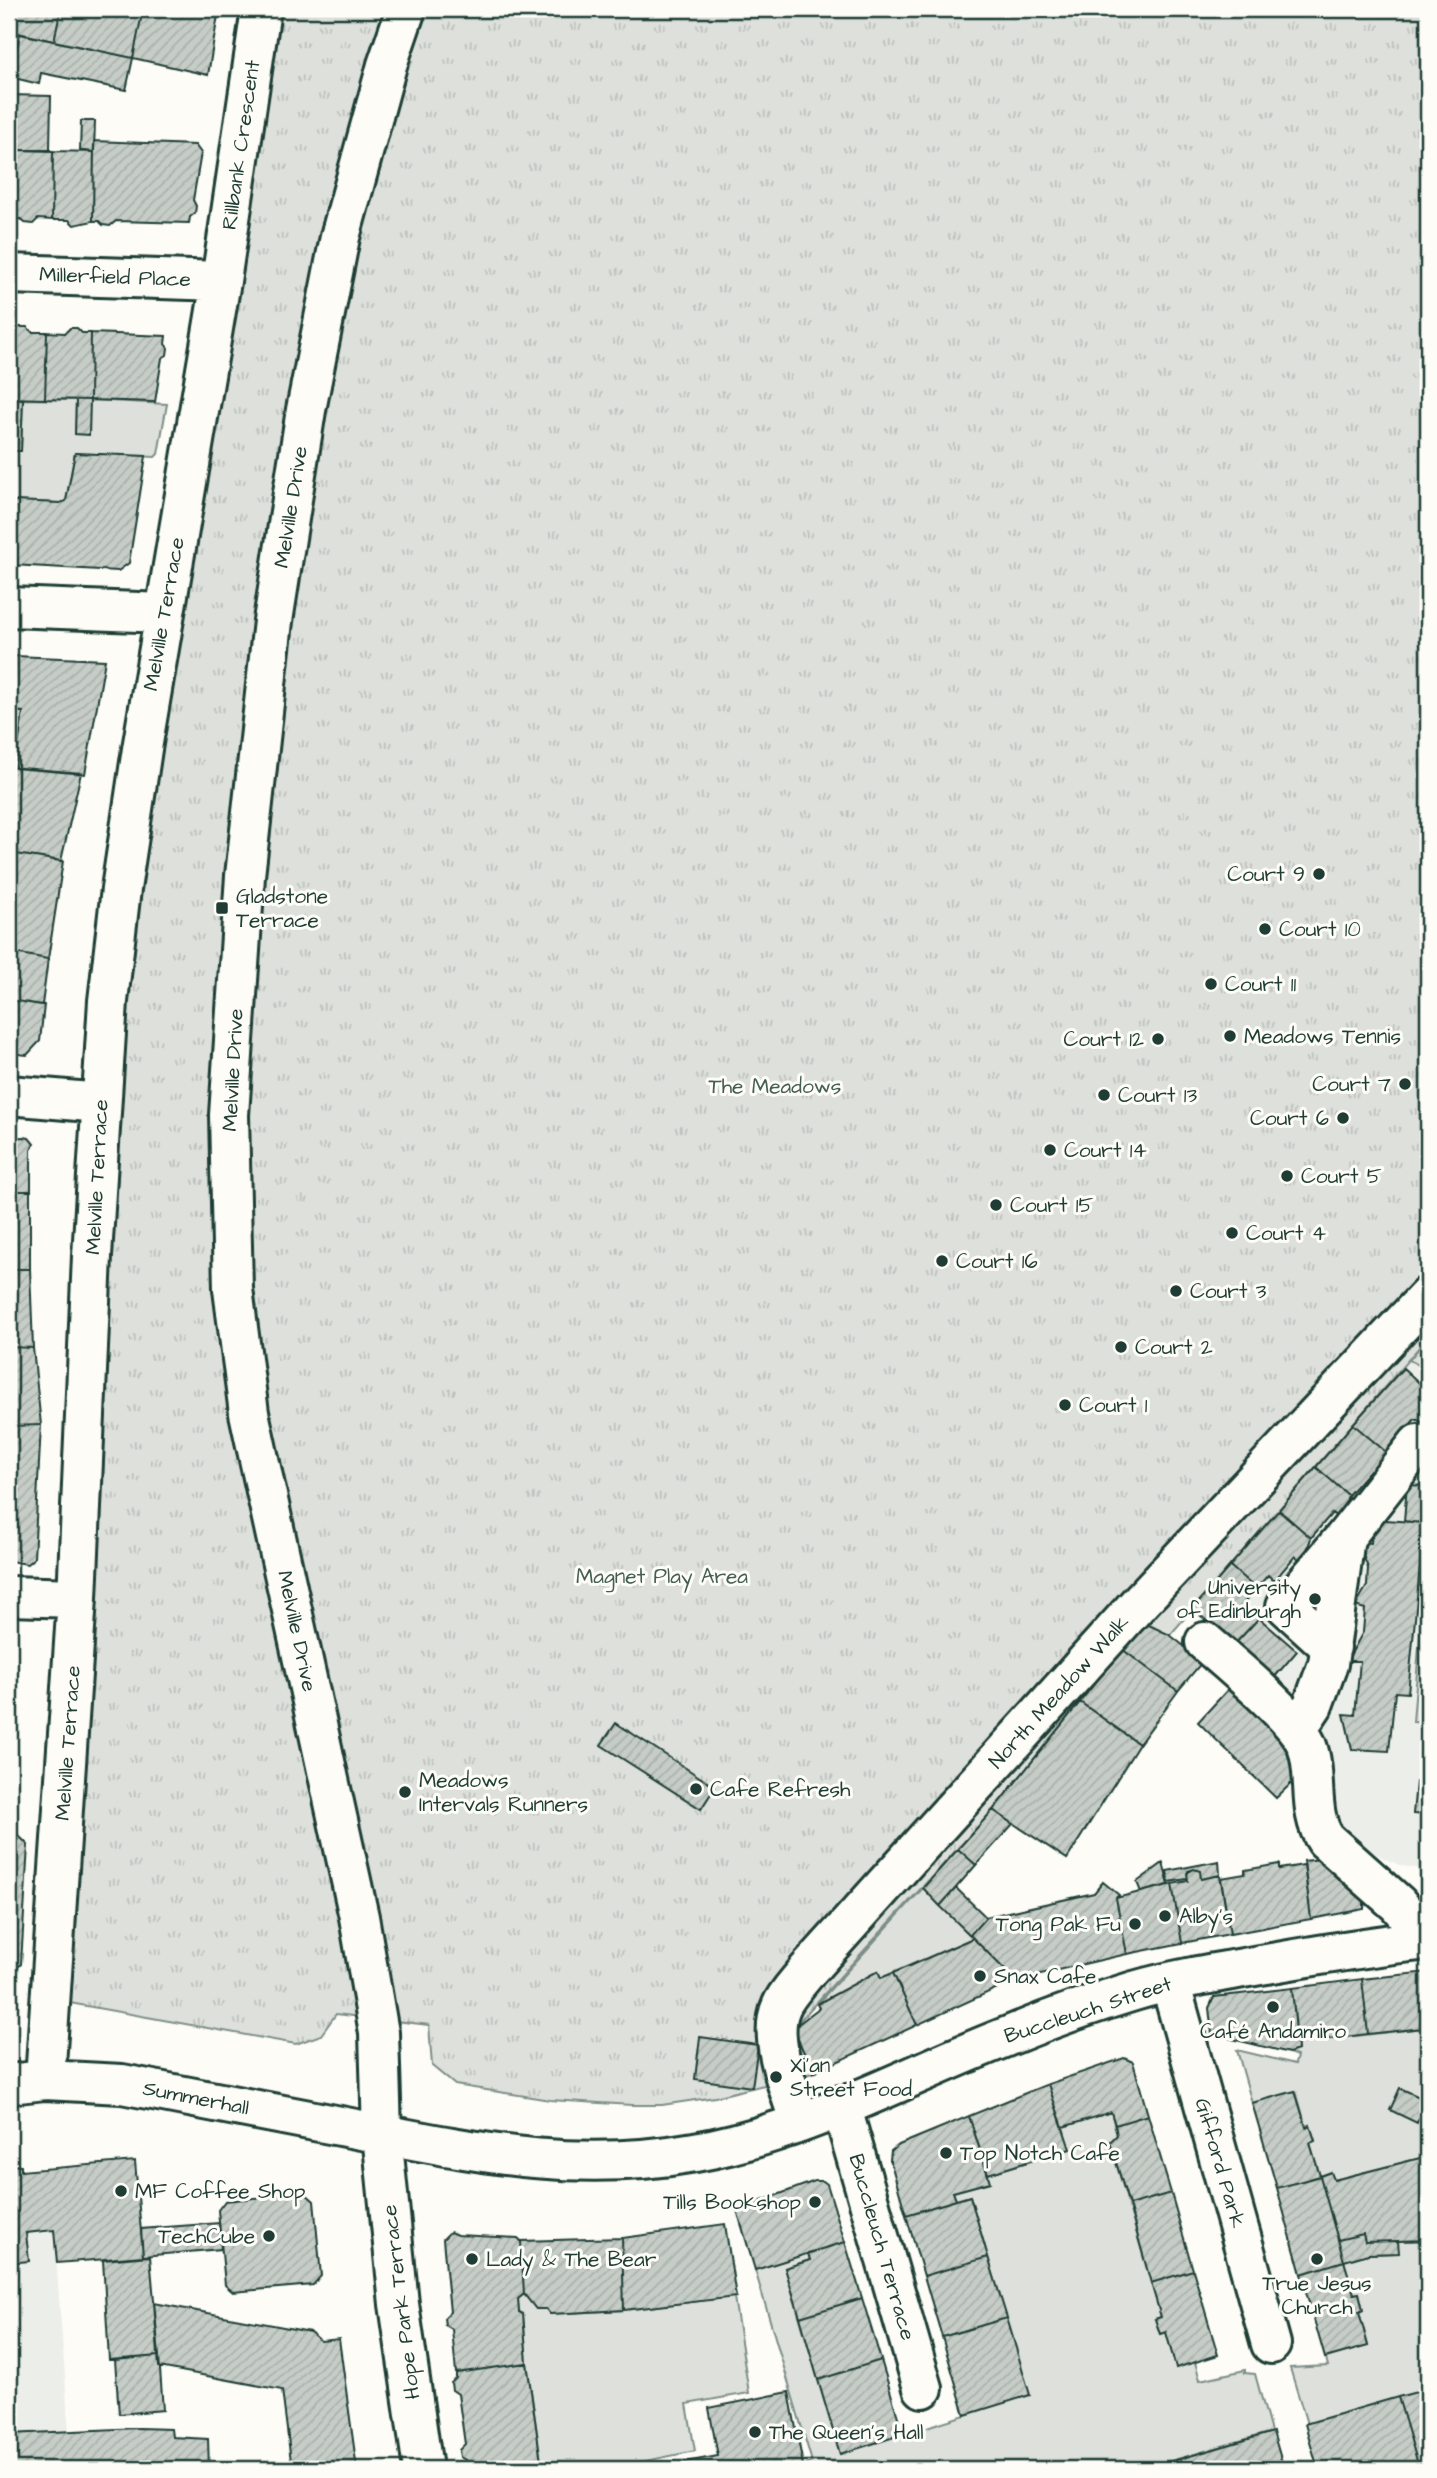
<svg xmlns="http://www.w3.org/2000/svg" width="1437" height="2478" viewBox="0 0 1437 2478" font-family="'Architects Daughter',sans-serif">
  <defs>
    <pattern id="park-tufts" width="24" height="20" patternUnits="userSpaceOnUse" patternTransform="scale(1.75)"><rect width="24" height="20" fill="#dde0db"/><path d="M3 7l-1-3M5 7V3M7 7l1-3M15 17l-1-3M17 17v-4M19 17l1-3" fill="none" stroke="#bdc1bd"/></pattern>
    <pattern id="building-hatch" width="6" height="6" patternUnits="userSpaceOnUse" patternTransform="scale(1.75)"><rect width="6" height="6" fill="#c6cdc7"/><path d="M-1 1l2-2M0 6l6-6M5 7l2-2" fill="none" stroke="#aab1ac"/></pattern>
  </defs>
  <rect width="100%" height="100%" fill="#fdfcf7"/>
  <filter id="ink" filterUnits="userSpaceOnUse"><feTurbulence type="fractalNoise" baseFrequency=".0143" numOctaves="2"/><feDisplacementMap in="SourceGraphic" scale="14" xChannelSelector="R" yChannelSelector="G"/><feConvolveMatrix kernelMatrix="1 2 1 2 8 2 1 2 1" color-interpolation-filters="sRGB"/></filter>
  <g filter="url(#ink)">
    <!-- built -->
    <path fill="#eceee9" d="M1428,1337V1870L1403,1866L1385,1859L1371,1851L1343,1827L1333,1815L1326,1770V1734L1319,1721L1193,1609Z
      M54,2230L69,2431L9,2434V2263L29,2261L26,2233Z"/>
    <!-- green -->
    <path fill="#dde0db" stroke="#7e8e88" stroke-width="2" d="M23,399L76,400L75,434L90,400L167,404L158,454L155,457L75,453L66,501L60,503L9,501V451H21Z
      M12,711L23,712L15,768L9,767V720H12Z
      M1428,1337V1370L1409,1360Z
      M1428,1534V1723L1413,1722Z
      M923,1888L973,1938L881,1978L878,1972L817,2004Z
      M1422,2018H1428V2156L1334,2180L1331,2173L1320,2176L1310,2143L1315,2140L1310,2126L1306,2127L1296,2091L1252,2103L1237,2050L1295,2064L1297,2056L1289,2053L1298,2050L1297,2043L1422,2028Z
      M1111,2112L1117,2135L1110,2142L1161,2317L1155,2319L1160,2334L1166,2332L1176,2367L1195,2362L1200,2380L1245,2370V2373L1255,2374L1271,2432L1143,2469H795L812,2462L755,2270L808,2253L810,2260L785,2268L840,2454L1029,2395L970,2196L956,2200L953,2192L989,2182L988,2174L1069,2149L1063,2127Z
      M1428,2240V2389L1307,2424L1290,2368L1328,2366L1326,2358L1368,2345L1359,2312L1363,2310L1359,2293L1354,2294L1344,2261L1368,2254L1398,2253V2241Z
      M524,2294L536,2309H546L550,2314L624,2310L734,2297L749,2393L687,2404L695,2451L616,2467V2469H542L527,2363L523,2314L519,2312L518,2299Z"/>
    <!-- park -->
    <path fill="url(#park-tufts)" stroke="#7e8e88" stroke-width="2" d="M278,9H1428V1337L1170,1635L1149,1626L1131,1637L993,1810L793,2028L813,2073L715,2097L662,2105H632L550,2100L455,2085L432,2066L429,2025L336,2014L321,2035L296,2044L64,2002L133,888Z"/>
    <!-- building -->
    <path fill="url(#building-hatch)" stroke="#1f3d34" stroke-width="2" d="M9,9H61L54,41L9,31Z
      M61,9H143L133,58L54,41Z
      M143,9H219L208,75L133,58Z
      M20,34L133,58L126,90L41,73L39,84L10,77Z
      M9,95L51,96L50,150H16L17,121H9Z
      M81,121H95L94,152L80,151Z
      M94,141L195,145L201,153L193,200L196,206L195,213L190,217L189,223L116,221L110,226L103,225L99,221H93Z
      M9,149L16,150L14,219L9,218Z
      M16,150L53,151L52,220L38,219L33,224L25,223L21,219H14Z
      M53,151L94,152L93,221L74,225L69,220H52Z
      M20,327H27L32,332H47L45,399L9,398L10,332L15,331Z
      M70,328H77L82,333H91L90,400L45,399L47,332L65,333Z
      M91,333L166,336L165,344L168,348L167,355L162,358L155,402L90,400Z
      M9,398L23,399L21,451H9Z
      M76,400H90L89,435L75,434Z
      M75,453L146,456L129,563L118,571L12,565L14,501L60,503L66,501Z
      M9,501H14L12,565H9Z
      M9,656H15L12,720H9Z
      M15,656L105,660L85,774L15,768L23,712L12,711Z
      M9,767L81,773L61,861L9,853Z
      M9,853L63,861L48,959L9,952Z
      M9,952L48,959L42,1005L9,1000Z
      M9,1000L44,1005L40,1041L27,1055L9,1053Z
      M24,1137L29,1138L34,1144L31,1150V1191H9V1138Z
      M9,1191H30V1269H9Z
      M9,1269H30L33,1348L9,1347Z
      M9,1347L33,1348L41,1425L9,1426Z
      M1403,1368L1428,1391V1424L1415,1419L1386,1452L1353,1424Z
      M1353,1424L1386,1452L1377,1477L1370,1470L1348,1495L1316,1467Z
      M41,1425L34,1558L27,1564L9,1561V1426Z
      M1316,1467L1348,1495L1340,1520L1332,1513L1311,1538L1279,1510Z
      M1407,1485L1428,1486V1524L1404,1521Z
      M1279,1510L1311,1538L1303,1562L1295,1556L1274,1581L1268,1575L1256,1589L1230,1566Z
      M1373,1519L1424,1523L1408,1693L1395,1692L1389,1751L1352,1749L1344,1714L1355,1715L1360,1661H1347L1363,1632L1365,1609L1355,1606L1367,1586L1368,1568L1358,1542L1371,1543Z
      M1230,1566L1256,1589L1243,1604L1259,1618L1234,1645L1193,1609Z
      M1259,1618L1297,1651L1273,1679L1234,1645Z
      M1149,1625L1170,1635L1203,1661L1178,1691L1122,1649L1131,1637Z
      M1122,1649L1178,1691L1139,1744L1080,1702Z
      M1230,1687L1296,1751L1301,1774L1276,1798L1198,1722Z
      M1080,1702L1139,1744L1067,1859L993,1810Z
      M616,1723L715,1787L701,1809L601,1745Z
      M1416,1782L1428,1783V1815L1413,1814Z
      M993,1810L1013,1824L976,1865L958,1849Z
      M9,1835H18L28,1845L21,1964L12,1973H9Z
      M958,1849L976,1865L940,1906L923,1888Z
      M1321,1859L1364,1892V1909L1311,1919L1304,1861Z
      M1219,1861L1220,1875L1201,1879L1200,1871L1194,1869L1188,1871L1187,1879L1169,1882L1167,1871Z
      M1163,1863L1169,1885L1141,1892L1137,1882Z
      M1279,1864V1869L1304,1865L1311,1919L1230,1934L1221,1878L1245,1874V1870Z
      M1194,1869L1200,1871L1201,1879L1220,1875L1230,1934L1182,1943L1172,1884L1188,1881L1187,1873Z
      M1103,1882L1119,1895L1116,1898L1127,1954L1015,1980L970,1935L986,1917L1094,1893Z
      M1172,1884L1182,1943L1127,1954L1116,1898Z
      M956,1888L986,1917L970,1935L940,1906Z
      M973,1938L1015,1980L917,2025L893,1973Z
      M878,1971L881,1978L893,1973L917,2025L813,2073L793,2028L819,2008L817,2004Z
      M1428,1972V2018H1422L1423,2028L1368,2034L1362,1979Z
      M1362,1979L1368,2034L1297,2043L1292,1988Z
      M1292,1988L1298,2050L1289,2053L1212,2034L1209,2008L1214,1997Z
      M700,2037L758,2045L752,2087L695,2079Z
      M1124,2058L1133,2062L1148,2115L1115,2125L1111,2112L1063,2127L1048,2084Z
      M1048,2084L1070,2149L988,2174L969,2116Z
      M1400,2088L1428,2101L1417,2123L1390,2110Z
      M1295,2091L1306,2127L1310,2125L1315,2141L1310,2143L1320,2176L1277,2188L1252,2103Z
      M1148,2115L1171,2193L1129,2205L1110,2142L1117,2135L1115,2125Z
      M969,2116L990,2182L953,2192L956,2200L906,2215L890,2160L891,2151L899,2145Z
      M1428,2156V2240L1365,2242L1363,2234L1338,2240L1320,2176L1331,2172L1334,2180Z
      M135,2161L143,2256L57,2263L54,2230L26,2233L29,2261L9,2263V2166L21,2165V2171Z
      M1320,2176L1344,2261L1301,2274L1277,2188Z
      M815,2181H823L827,2184L845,2242L755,2270L737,2210Z
      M305,2193L314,2201L321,2276L313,2285L233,2292L225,2285L218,2210L225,2201Z
      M1171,2193L1193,2270L1151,2283L1129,2205Z
      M970,2196L988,2257L924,2276L906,2215Z
      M219,2223L221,2249L143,2256L141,2229Z
      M725,2224L736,2297L624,2310L622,2238Z
      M450,2232L457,2235L518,2238L521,2241L524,2294L518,2299L519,2312L523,2314L527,2363L456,2373L452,2329L445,2325L444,2318L450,2312L443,2239Z
      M1363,2234L1365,2242L1398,2241L1399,2253L1368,2254L1344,2261L1338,2240Z
      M622,2238L624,2310L550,2314L546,2309H536L524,2294L521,2241Z
      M845,2242L862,2298L800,2317L785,2268L810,2260L808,2253Z
      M150,2256L159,2356L109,2360L103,2260Z
      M988,2257L1007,2318L942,2337L924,2276Z
      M1344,2261L1354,2294L1359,2293L1363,2310L1359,2312L1368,2346L1325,2358L1301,2274Z
      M1193,2270L1218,2355L1176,2368L1166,2332L1160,2334L1155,2319L1161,2317L1151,2283Z
      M862,2298L881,2360L818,2380L800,2317Z
      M154,2303L310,2332L321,2341L339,2339L357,2469H292L282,2390L159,2367Z
      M1007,2318L1030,2395L965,2415L942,2337Z
      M159,2356L163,2410L119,2414L115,2360Z
      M881,2360L903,2434L840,2454L818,2380Z
      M527,2363L542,2469H469L467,2461L460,2457L459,2450L465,2444L458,2394L452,2390L451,2383L456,2378V2373Z
      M1428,2389V2461L1418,2464L1398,2397Z
      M789,2392L803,2465L795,2469H648L718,2456L709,2408Z
      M1398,2397L1418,2464L1401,2469H1318L1305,2424Z
      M139,2428L171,2429L172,2437L208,2439L209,2469H9V2434Z
      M1273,2432L1284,2469H1179L1176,2460Z
      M1176,2460L1179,2469H1143Z"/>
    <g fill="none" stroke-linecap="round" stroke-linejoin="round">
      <defs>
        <path id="minor" d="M9,274L221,281
          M9,607L165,613
          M9,1095L101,1103
          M9,1596L77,1598
          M1205,1642C1229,1663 1297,1719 1307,1746C1318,1776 1307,1813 1326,1840L1398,1904L1407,1915L1416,1941
          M1331,1647L1286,1606L1345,1537
          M1297,1729L1313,1705L1328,1664L1345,1537L1418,1444L1428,1445
          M1170,1982L1271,2344
          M45,2080L77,1598L92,1256L108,1001L121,889L142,749L221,281L261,9
          M841,2105L923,2388
          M800,2123C790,2091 767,2038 781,2007C786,1994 799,1982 807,1971L1140,1602L1428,1296
          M423,2469L399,2304L382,2134C490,2155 585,2172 695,2152C804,2133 903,2077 1006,2037C1047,2020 1091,2004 1134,1991C1179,1978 1226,1971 1272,1963C1324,1954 1376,1945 1428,1940"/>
        <path id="major" d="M9,2084L45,2080L122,2084L382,2134L379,2033L359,1917L249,1413L233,1289L229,1115L245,876L273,621L306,410L340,237L387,65L406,9"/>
      </defs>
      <!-- minor casing -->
      <use href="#minor" stroke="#1f3d34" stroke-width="44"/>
      <!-- major casing -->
      <use href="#major" stroke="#1f3d34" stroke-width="44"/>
      <!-- minor -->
      <use href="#minor" stroke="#fdfcf7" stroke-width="38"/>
      <!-- major -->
      <use href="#major" stroke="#fdfcf7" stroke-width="38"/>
    </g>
  </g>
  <!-- markers -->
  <g fill="#1f3d34" stroke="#fdfcf7" stroke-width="2.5">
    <circle cx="1319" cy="874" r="7"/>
    <rect x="215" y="901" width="14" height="14" rx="3.5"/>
    <circle cx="1265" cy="929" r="7"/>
    <circle cx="1211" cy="984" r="7"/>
    <circle cx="1230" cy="1036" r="7"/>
    <circle cx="1158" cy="1039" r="7"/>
    <circle cx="1405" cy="1084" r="7"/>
    <circle cx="1104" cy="1095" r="7"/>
    <circle cx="1343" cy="1118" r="7"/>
    <circle cx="1050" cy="1150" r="7"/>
    <circle cx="1287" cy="1176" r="7"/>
    <circle cx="996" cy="1205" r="7"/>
    <circle cx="1232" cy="1233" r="7"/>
    <circle cx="942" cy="1261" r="7"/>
    <circle cx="1176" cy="1291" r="7"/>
    <circle cx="1121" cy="1347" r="7"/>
    <circle cx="1065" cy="1405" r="7"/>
    <circle cx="1315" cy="1599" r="7"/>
    <circle cx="696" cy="1789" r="7"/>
    <circle cx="405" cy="1792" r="7"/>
    <circle cx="1165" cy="1916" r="7"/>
    <circle cx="1135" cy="1924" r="7"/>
    <circle cx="980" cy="1976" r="7"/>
    <circle cx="1273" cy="2007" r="7"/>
    <circle cx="776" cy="2077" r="7"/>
    <circle cx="946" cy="2153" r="7"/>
    <circle cx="121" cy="2191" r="7"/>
    <circle cx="815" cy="2202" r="7"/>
    <circle cx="269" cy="2236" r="7"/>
    <circle cx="472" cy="2259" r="7"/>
    <circle cx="1317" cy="2259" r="7"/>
    <circle cx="755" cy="2432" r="7"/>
  </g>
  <g text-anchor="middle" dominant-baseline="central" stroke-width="6" stroke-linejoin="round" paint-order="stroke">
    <!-- street labels -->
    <g font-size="21" fill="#1f3d34" stroke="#fdfcf7">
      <text transform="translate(241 145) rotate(-82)">Rillbank Crescent</text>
      <text transform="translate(115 277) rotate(2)">Millerfield Place</text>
      <text transform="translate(291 507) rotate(-81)">Melville Drive</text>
      <text transform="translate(164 614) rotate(-80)">Melville Terrace</text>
      <text transform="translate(233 1070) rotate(-87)">Melville Drive</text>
      <text transform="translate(97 1177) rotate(-87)">Melville Terrace</text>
      <text transform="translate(297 1631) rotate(78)">Melville Drive</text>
      <text transform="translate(1059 1692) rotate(-48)">North Meadow Walk</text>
      <text transform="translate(68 1743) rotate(-86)">Melville Terrace</text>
      <text transform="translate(1088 2010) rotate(-18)">Buccleuch Street</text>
      <text transform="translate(196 2098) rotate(11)">Summerhall</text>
      <text transform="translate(1220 2163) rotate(74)">Gifford Park</text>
      <text transform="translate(882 2247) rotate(74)">Buccleuch Terrace</text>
      <text transform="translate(401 2302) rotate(-97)">Hope Park Terrace</text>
    </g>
    <!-- poi labels -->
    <g font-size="21" fill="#1f3d34" stroke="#fdfcf7" text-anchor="start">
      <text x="1305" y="874" text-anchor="end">Court 9</text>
      <text x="236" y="896">Gladstone<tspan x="236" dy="24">Terrace</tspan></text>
      <text x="1279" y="929">Court 10</text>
      <text x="1225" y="984">Court 11</text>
      <text x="1244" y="1036">Meadows Tennis</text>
      <text x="1144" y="1039" text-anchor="end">Court 12</text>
      <text x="1391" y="1084" text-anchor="end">Court 7</text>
      <text x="1118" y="1095">Court 13</text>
      <text x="1329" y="1118" text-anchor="end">Court 6</text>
      <text x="1064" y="1150">Court 14</text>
      <text x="1301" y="1176">Court 5</text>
      <text x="1010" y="1205">Court 15</text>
      <text x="1246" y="1233">Court 4</text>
      <text x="956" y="1261">Court 16</text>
      <text x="1190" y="1291">Court 3</text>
      <text x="1135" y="1347">Court 2</text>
      <text x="1079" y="1405">Court 1</text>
      <text x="1301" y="1587" text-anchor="end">University<tspan x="1301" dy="24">of Edinburgh</tspan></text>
      <text x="419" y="1780">Meadows<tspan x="419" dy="24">Intervals Runners</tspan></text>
      <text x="710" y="1789">Cafe Refresh</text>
      <text x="1179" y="1916">Alby's</text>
      <text x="1121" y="1924" text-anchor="end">Tong Pak Fu</text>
      <text x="994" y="1976">Snax Cafe</text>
      <text x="1273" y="2031" text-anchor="middle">Café Andamiro</text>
      <text x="790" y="2065">Xi’an<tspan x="790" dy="24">Street Food</tspan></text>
      <text x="960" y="2153">Top Notch Cafe</text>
      <text x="135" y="2191">MF Coffee Shop</text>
      <text x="801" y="2202" text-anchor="end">Tills Bookshop</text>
      <text x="255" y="2236" text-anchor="end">TechCube</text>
      <text x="486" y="2259">Lady &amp; The Bear</text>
      <text x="1317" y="2283" text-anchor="middle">True Jesus<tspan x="1317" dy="24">Church</tspan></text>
      <text x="769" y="2432">The Queen's Hall</text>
    </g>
    <!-- park labels -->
    <g font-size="21" fill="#455e55" stroke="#fdfcf7">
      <text x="775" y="1086">The Meadows</text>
      <text x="662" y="1576">Magnet Play Area</text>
    </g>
  </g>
  <!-- margin -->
  <rect width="1437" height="2478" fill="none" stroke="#fdfcf7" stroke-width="35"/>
  <rect x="18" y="18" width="1402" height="2443" fill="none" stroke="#1f3d34" stroke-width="2.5" filter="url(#ink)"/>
</svg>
